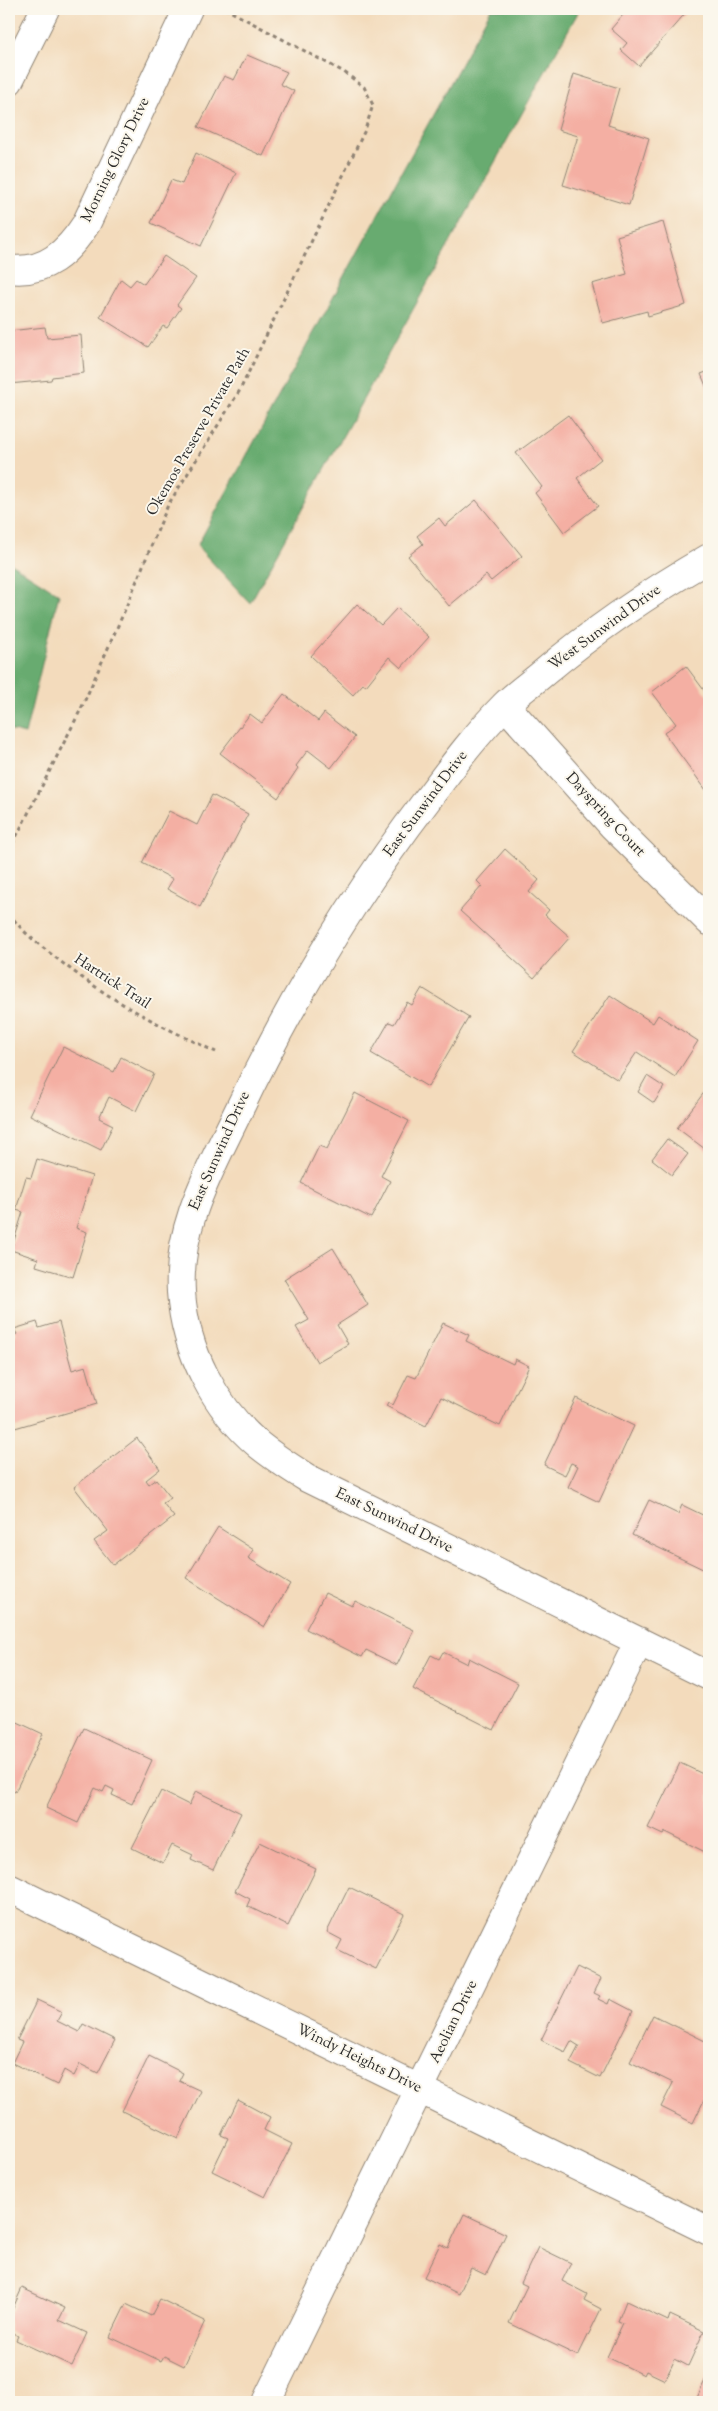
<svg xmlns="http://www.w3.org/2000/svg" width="718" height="2411" viewBox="0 0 718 2411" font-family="'Sorts Mill Goudy',serif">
  <rect width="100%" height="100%" fill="#fbf7ec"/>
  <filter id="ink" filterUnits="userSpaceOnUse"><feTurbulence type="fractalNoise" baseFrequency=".02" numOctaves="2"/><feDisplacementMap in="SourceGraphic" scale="10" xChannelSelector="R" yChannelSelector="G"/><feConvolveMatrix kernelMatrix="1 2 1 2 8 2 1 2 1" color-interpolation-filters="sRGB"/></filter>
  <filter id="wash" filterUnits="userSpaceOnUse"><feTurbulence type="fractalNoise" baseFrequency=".0096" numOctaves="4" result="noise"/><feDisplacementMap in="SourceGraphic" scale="20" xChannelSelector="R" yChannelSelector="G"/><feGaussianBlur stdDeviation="1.12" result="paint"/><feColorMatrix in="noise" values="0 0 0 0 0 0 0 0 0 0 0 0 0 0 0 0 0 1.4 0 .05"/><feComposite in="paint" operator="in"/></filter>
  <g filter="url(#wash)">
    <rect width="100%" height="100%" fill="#f3dbbc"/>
    <!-- forest -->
    <path fill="#67ab70" stroke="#496b4e" d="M491,9H580L250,603L197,546Z
      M9,562L59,594L25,734L9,730Z"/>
    <g id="blocks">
      <!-- building -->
      <path fill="#f4afa3" d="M628,9H689L639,66L621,50L627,43L611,29Z
        M247,55L287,72L280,84L294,91L263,156L198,127L224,76L234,80Z
        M574,74L619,88L608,125L649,138L629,205L563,185L578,136L558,130Z
        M196,153L236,173L201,246L151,223L171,180L182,184Z
        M663,222L686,305L648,316L647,311L603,323L592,284L627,274L617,236Z
        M164,256L196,278L177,305L181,308L167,328L163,326L148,347L100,317L121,279L130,286L136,279L144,284Z
        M45,327L47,338L81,335L84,373L52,377L51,380L9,384V331Z
        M709,371V393L701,374Z
        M568,415L601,459L577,478L598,506L564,532L535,493L542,487L516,453Z
        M476,500L522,556L491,581L486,575L449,606L408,556L423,544L417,536L439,518L445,526Z
        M357,604L381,625L397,608L429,637L401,668L389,657L366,686L363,684L353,695L311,656Z
        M686,666L709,697V794L664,733L676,724L652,692Z
        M284,694L318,721L324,713L355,737L331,768L308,750L296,766L298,768L278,798L220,753L250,714L262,723Z
        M212,795L248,814L200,907L167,889L173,879L142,863L169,811L197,825Z
        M505,849L539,880L529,892L549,910L545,915L570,937L534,978L460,911L482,886L477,881Z
        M422,988L469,1017L428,1087L371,1053L389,1022L394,1024L407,1002L412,1005Z
        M610,995L653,1023L658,1015L698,1041L675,1077L637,1052L618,1080L573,1051Z
        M63,1047L114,1072L121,1057L154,1074L136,1111L109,1097L99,1118L113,1125L101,1150L30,1115Z
        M647,1076L664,1087L654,1103L638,1092Z
        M709,1086V1152L677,1128Z
        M355,1093L409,1121L381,1176L390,1181L371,1218L301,1183L319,1146L327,1149Z
        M667,1139L688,1154L672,1175L652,1159Z
        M37,1159L92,1176L76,1228L87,1232L73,1277L36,1266L38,1259L11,1250L23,1212L16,1210L26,1177L31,1178Z
        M333,1248L368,1305L337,1325L348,1344L317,1362L296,1327L309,1320L284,1279Z
        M37,1322L39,1328L59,1322L72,1370L86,1366L97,1404L15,1428L9,1408V1337L17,1334L14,1329Z
        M443,1323L469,1335L466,1341L513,1364L515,1359L529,1366L500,1426L441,1397L426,1426L386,1406L388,1402L393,1405L408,1375L416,1378Z
        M576,1398L634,1426L599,1502L568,1487L578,1466L571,1463L565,1475L544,1465Z
        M137,1438L160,1469L146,1480L149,1484L156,1479L171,1498L163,1503L174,1517L113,1565L94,1541L108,1531L74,1487Z
        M649,1500L678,1514L682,1505L709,1518V1572L632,1535Z
        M218,1527L254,1550L248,1558L290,1584L264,1627L186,1578Z
        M325,1593L352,1606L355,1601L414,1630L397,1665L366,1650L362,1657L306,1629Z
        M443,1652L467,1664L469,1658L518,1683L494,1730L413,1689L431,1655L439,1659Z
        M9,1718L43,1734L15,1792L9,1789Z
        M84,1728L152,1760L132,1804L112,1795L114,1790L106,1786L103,1792L95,1788L78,1823L46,1808Z
        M680,1763L709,1777V1854L665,1832L663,1835L648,1828Z
        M161,1791L189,1805L196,1791L241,1813L213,1870L191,1860L193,1855L172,1845L163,1863L132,1848Z
        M260,1842L316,1869L288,1926L247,1906L250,1899L235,1891Z
        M349,1887L404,1914L376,1969L337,1950L342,1940L327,1932Z
        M577,1967L601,1979L594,1993L600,1996L598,1999L608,2004L610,1999L633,2011L600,2078L570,2063L579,2046L571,2041L565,2052L541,2040Z
        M37,2000L62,2012L57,2021L79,2032L83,2024L115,2040L98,2073L80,2064L74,2076L64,2070L57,2085L12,2063L22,2042L17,2040Z
        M653,2015L709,2043V2077L705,2086L709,2090L693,2123L661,2107L673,2083L630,2062Z
        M149,2056L183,2073L179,2081L201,2091L178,2138L122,2111Z
        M238,2100L270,2117L264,2130L292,2144L265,2197L212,2171L228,2138L221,2135Z
        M464,2214L506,2234L486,2275L471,2268L459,2294L424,2277L440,2244L448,2248Z
        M538,2247L571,2263L562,2281L587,2294L584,2300L601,2309L578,2356L509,2323L527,2286L521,2283Z
        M22,2288L65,2308L59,2320L87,2333L72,2366L16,2340L18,2336L9,2331V2317Z
        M160,2299L205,2321L184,2366L164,2356L161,2361L110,2337L126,2304L151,2316Z
        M626,2301L668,2321L670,2315L704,2331L688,2366L675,2359L665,2380L646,2371L644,2375L607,2357L623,2323L618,2321Z
        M709,2372V2402H695Z"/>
    </g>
  </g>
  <g filter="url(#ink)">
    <use href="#blocks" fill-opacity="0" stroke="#8f8374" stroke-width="1"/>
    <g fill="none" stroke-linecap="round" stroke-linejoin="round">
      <defs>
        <path id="minor" d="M9,81L45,9
          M9,269C45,274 68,252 86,224L188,9
          M709,558C650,592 593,631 541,675C529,685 516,694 505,705C476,734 451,768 427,800C352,898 289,1004 236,1116C209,1172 177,1227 181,1292C185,1351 215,1408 259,1445C274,1457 291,1468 307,1478L709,1676
          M505,705L612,825L709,921
          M9,1888L709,2231
          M266,2402L639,1641"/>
      </defs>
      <!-- minor casing -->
      <use href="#minor" stroke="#8f8374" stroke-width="30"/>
      <!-- path -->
      <path stroke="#8f8374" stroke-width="3" stroke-dasharray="4 4" stroke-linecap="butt" d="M9,851L81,709L124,612L168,505L240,390L365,130L373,105L364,87L344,72L226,9
        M9,913C21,931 38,944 55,957C107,999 156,1024 216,1052"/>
      <!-- minor -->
      <use href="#minor" stroke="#fff" stroke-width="28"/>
    </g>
  </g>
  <g text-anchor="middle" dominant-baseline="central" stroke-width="4" stroke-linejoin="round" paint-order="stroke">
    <!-- street labels -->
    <g font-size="15" fill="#2b2b2b" stroke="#fbf7ec">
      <text transform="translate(116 160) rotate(-64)">Morning Glory Drive</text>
      <text transform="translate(199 432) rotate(-60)">Okemos Preserve Private Path</text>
      <text transform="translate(605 628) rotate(-36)">West Sunwind Drive</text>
      <text transform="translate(426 804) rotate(-53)">East Sunwind Drive</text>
      <text transform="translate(605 815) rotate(47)">Dayspring Court</text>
      <text transform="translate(112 982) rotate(33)">Hartrick Trail</text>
      <text transform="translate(220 1151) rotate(-66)">East Sunwind Drive</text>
      <text transform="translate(394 1521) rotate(26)">East Sunwind Drive</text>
      <text transform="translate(454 2022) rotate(-64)">Aeolian Drive</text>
      <text transform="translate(359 2059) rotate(26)">Windy Heights Drive</text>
    </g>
  </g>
  <!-- margin -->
  <rect width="718" height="2411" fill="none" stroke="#fbf7ec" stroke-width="30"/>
</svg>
